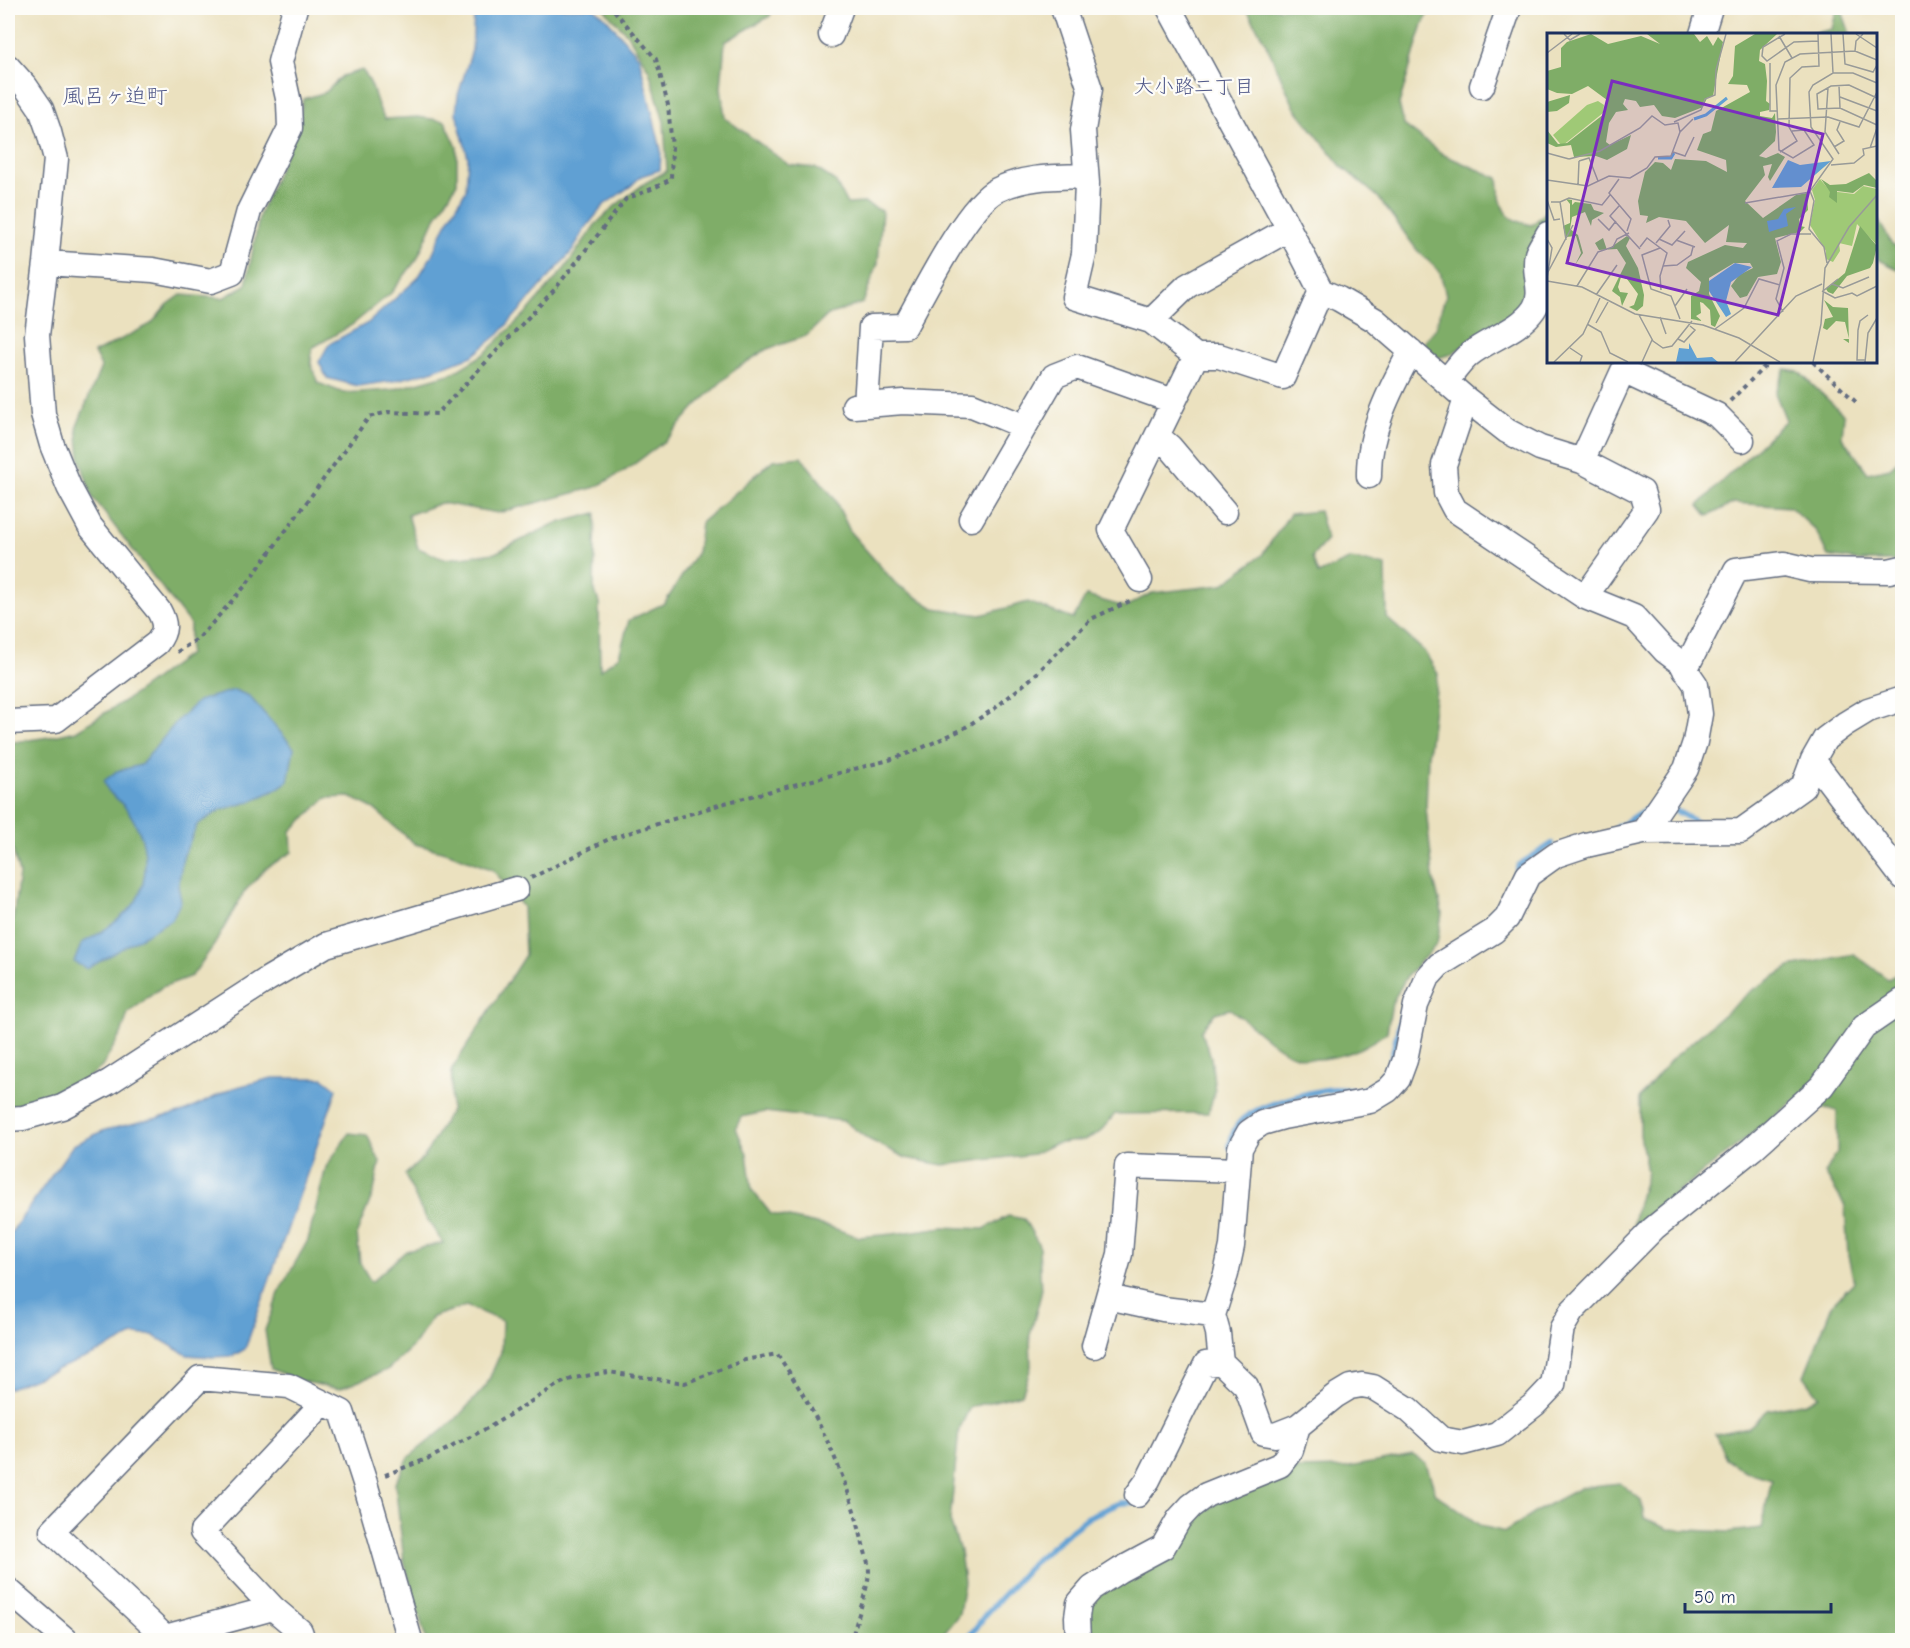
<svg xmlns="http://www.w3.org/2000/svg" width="1910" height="1648" viewBox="0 0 1910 1648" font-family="'Comic Neue','Klee One',sans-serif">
  <rect width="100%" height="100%" fill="#fdfcf7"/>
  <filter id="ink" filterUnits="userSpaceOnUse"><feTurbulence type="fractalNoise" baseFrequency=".0167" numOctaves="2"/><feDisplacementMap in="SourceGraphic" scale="12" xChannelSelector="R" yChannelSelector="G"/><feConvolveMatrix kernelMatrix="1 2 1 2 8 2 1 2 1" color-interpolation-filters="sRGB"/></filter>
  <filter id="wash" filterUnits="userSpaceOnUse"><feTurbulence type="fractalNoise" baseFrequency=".008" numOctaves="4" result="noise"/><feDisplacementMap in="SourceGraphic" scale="24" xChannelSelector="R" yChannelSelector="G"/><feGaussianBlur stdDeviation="1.35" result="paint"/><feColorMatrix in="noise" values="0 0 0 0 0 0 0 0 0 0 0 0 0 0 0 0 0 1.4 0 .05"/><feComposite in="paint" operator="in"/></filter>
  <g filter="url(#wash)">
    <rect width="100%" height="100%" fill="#ebe1bf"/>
    <!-- forest -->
    <path fill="#7fad67" stroke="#4d6e62" stroke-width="1.5" d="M603,8H773L770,16L725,42L721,87L725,118L789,165L815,168L835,181L847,204L865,203L882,211L878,263L863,303L828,315L806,336L767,349L734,370L696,406L665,441L626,470L596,487L498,513L441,503L408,515L418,548L444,559L495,553L554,524L596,513L594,588L599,603L600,670L619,656L629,620L665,603L697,552L701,523L773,460L801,457L834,498L851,533L896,584L934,608L981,615L1028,602L1073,619L1086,596L1125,607L1152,593L1222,585L1262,555L1290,514L1319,511L1327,540L1312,557L1318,574L1351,559L1386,566L1387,618L1424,651L1438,674L1428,756L1426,808L1433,876L1442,913L1437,944L1407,976L1392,1003L1387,1032C1357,1055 1311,1071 1278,1047C1261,1035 1247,1021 1230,1009L1215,1013L1201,1031L1211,1057L1215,1092L1208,1113L1115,1114L1099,1133L1084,1140L1054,1144L1034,1154L943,1165L906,1158L868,1139L844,1121L765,1112L741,1117L736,1128L747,1154L752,1190L771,1214L830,1227L859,1237L893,1234L944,1227L984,1229L1008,1216L1024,1219L1039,1245L1041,1294L1030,1335L1031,1367L1022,1394L970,1407L959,1430L950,1521L960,1551L964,1582L959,1614L938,1640H426L404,1561L395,1483L409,1457L455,1420L486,1386L501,1352L502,1321L466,1306L432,1317L414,1345L387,1370L339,1389L301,1381L271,1369L265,1330L281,1288L308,1240L326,1167L349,1133L367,1135L380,1162L374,1191L357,1233L360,1263L371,1282L406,1251L443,1243L422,1212L405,1175L424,1157L451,1110L452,1069L525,955L523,907L493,870L449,853L415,844L374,809L350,797L326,798L291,831L292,852L266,868L245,891L214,945L192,976L162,987L128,1013L122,1032L102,1067L73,1089L40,1104L8,1106V926L13,920L19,874L8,831V743L49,737L76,731L129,698L189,654L190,624L92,497L80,459L77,426L101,367L94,353L151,324L167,305L181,295L223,298L246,285L260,213L298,125L303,99L326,92L342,76L362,70C375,84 374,103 385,119L418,117L445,121L457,147V183L434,221L417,259L391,293L352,325L312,348L311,364L318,383L344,393L391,390L453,373L484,354L528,311L565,268L595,225L616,205L645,183L667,171L664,122L649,70L628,35Z
      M1246,8H1432L1423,24L1399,104L1404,125L1444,155L1498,178C1501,206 1500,220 1532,225L1548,210V222L1538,234L1527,294L1514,312L1451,354L1438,358L1423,343L1435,329L1446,295L1440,272L1417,250L1378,197L1341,166L1295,108L1265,42Z
      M1837,8H1841L1850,34H1812L1832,29Z
      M1876,216L1892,244L1902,250V271L1879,260L1876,256Z
      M1785,369L1798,371L1844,415L1842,437L1868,473L1890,468L1902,457V561H1860L1828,556L1816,531L1790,507L1734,503L1708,516L1699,505L1719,484L1786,420L1775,393Z
      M1854,954L1888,979L1902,971V1640H1086L1084,1618L1101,1593L1184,1526L1220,1501L1297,1469L1344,1468L1413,1455L1426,1464L1436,1494L1481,1526L1505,1532L1542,1508L1582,1487L1620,1483L1641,1500L1644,1518L1667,1529L1730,1532L1761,1528L1772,1479L1746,1472L1726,1459L1715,1434L1749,1427L1768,1410L1811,1401L1819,1396L1804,1376L1833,1303L1854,1282L1848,1256L1845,1206L1825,1173L1837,1152V1111L1795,1100L1633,1227L1635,1213L1647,1172L1640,1135V1097L1670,1061L1751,991L1790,967Z"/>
    <!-- water -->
    <path fill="#60a0d3" stroke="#3e6898" stroke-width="1.5" d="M471,8H594L606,18L639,57L661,150L660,170L641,176L631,186L604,205L584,230L573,250L499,334L472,356L428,372L393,381L358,386L327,378L319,362L329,344L368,323L418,278L431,257L445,226L466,190L468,157L456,113L458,95L472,50L474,14Z
      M234,690L249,696L294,748L288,781L275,790L249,802L220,810L197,825L183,857L178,886L181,901L172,919L87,969L74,962L82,943C98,935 127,916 136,901C148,881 148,849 138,829C134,820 127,808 120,802C111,792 108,795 104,781L117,771L141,765L178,720L198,701Z
      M272,1078H323L337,1089L245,1349L233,1356L212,1357L187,1355L153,1335H133L95,1354L8,1389V1237L73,1145L105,1130L184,1112L233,1088Z"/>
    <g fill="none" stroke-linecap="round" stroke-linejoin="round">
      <!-- stream -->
      <path stroke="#60a0d3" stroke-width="6" d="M1666,805L1699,824
        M1617,827C1629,822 1637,813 1649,808
        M1515,875L1519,865L1552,844
        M1230,1147C1232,1136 1234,1127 1243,1119C1259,1105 1312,1091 1334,1089C1345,1089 1359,1093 1370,1086C1400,1068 1394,1024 1408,996
        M967,1640L986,1614L1036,1560L1070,1531L1090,1516L1120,1503L1135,1502"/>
    </g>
  </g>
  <g filter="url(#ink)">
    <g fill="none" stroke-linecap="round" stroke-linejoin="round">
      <defs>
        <path id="minor" d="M1063,8L1090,89L1083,130L1087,183L1084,254L1074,297L1151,321L1196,356H1219L1283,377L1321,291
          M1702,34L1710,8
          M831,35L841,8
          M8,67L26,87L41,109L49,132L56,159L46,263L37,335L43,414L52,445L69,487L90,526L159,611C166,624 166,631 157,643L56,720L8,722
          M1482,86L1509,8
          M1289,229L1321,291L1339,299L1375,320L1466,399L1507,431L1540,448L1582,461L1642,492L1647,509L1585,597
          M46,263L153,270L211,281L232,273L249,211L290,128L289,103L280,62L295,8
          M1151,321L1187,286L1289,229L1169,8
          M1446,382C1453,373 1461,361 1470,354C1490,338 1519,331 1534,309C1545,293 1532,272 1537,254C1539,248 1545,240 1548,234
          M1466,399L1444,465L1446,493L1455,510L1585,597L1634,617L1665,651L1681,663L1696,685L1700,714L1695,742L1686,769L1643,832
          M866,405L871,327L905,326C923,294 967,205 997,190C1025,176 1055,177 1086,176
          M854,406L903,402L972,405L1023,426
          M1157,436L1170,447L1225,512
          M1582,461L1623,371L1717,415L1742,440
          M1369,476C1368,432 1390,389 1411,351
          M971,519L1054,376L1077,367L1173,401
          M1140,580L1111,530L1196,356
          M1685,670L1736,570L1784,564L1810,570L1889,571L1902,568
          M1902,699L1868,710L1845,724L1825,739L1813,760L1803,787L1741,831L1643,832L1586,845L1556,855L1528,875L1507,918L1494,931L1439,965L1428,977L1416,1005L1405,1060L1398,1079L1388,1090L1370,1101L1283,1117L1262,1123L1249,1132L1240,1148L1232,1246L1226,1274L1213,1315L1218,1333L1221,1362L1246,1386L1263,1433L1275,1435L1298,1426L1335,1396L1350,1387L1362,1385L1373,1387L1408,1409L1441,1439L1463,1443L1497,1434L1535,1404L1553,1385L1562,1328L1572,1311L1654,1228L1752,1149L1822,1086L1864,1027L1902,1001
          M1813,760L1902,877
          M8,1119L23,1118L62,1107L109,1082L268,979L326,945L516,889
          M1108,1297L1163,1309L1213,1315
          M1094,1346L1120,1254L1127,1166L1237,1170
          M1137,1495L1148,1480L1206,1364L1221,1362
          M8,1590L66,1640
          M273,1608L165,1637L52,1531L200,1378L289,1386L342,1412L365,1483L410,1640
          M303,1640L300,1631L273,1608L202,1532L323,1403
          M1078,1640L1077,1617L1079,1603L1092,1588L1120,1570L1163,1547L1179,1519L1191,1506L1206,1495L1280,1465L1291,1450L1298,1426"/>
      </defs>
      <!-- minor casing -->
      <use href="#minor" stroke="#646d80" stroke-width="27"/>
      <!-- path -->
      <path stroke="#646d80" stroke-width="4" stroke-dasharray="4.5 4.5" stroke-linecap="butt" d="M1813,362L1857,403
        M1730,401L1769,362
        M177,652L199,638L246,585L369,417L388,412L437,414L555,289L626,199L654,188L671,179L672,147L668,105L656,59L612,8
        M531,878L609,839L725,803L889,760L915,751L961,730L994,709L1034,676L1091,619L1132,600
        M385,1475L432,1457L493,1425L559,1384L574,1378L608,1372L685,1383L745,1360L777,1354C816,1410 846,1473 862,1540C864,1550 869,1562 869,1572C869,1584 857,1619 853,1634L855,1640"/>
      <!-- minor -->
      <use href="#minor" stroke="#fff" stroke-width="24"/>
    </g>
  </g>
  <g text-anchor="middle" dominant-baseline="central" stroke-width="4.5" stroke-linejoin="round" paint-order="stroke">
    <!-- neighbourhood labels -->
    <g font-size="20" fill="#515989" stroke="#fdfcf7">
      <text x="1194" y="86">大小路二丁目</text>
    </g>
    <!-- quarter labels -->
    <g font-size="21" fill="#515989" stroke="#fdfcf7">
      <text x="115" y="96">風呂ヶ迫町</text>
    </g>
  </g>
  <!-- overview -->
  <g transform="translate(1547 33)">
    <rect width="330" height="330" fill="#ebe1bf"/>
    <path d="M51,68L57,72L56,80L15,113L6,102L40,72ZM273,146L283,158L307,161L316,153L330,156V212L310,191L305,213L292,210L293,218L286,229L279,226V218L263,192L268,167L265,157Z" fill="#9fc976"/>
    <path d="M44,1L61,11L94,3L113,11L100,1H147L153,9L160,3L166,13L171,4L176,9L166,63L160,65L156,74L128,85L115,83L107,72L93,74L89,68L78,66L76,71L81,77L69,79L62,90L59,109L63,112L84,102L80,116L60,127L49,123L27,124L24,112L9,114L0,110V97L11,111L20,110L57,81L60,67L41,53L25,61L10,60L0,56V38L14,34V15L20,9ZM208,1H230L213,17L212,28L218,31L220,48L219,68L223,71L222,77L213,79V83L225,85L228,80L229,99L228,108L212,123L219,125L231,120L238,124L223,148L221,144L225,131L216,133L218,142L198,168L216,185L249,162L260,160L261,177L252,186L253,193L258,194L253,199L228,205L234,229L230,241L211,244L200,263L193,265L184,253L192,242L206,235L203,230H187L162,245V261L173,283L168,294L164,292L163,277L156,270L153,269L154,280L149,283L155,288L144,286V263L152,258L154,249L139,235L141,229L178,212L196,215L200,210L179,209L182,192L158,210L139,188L112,184L99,190L101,183L93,182L91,168L98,139L108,129L116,130L124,137L128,126L159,128L180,139L179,127L150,117L156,101L164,98L169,78L203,59L200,52L181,51L186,43L188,13ZM23,62L22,70L10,78L0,79V69ZM322,140L330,148V155L317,152L306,160L290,158V170L282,164L283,159L274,146L283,152L299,151ZM19,166L25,167V172L28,169L44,171L47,177L57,180L45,187L44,193L38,179L25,184L23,196L31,202L36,220L28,232L34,220L29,203L19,204L16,193L23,190V171ZM313,193L330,213L326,230L323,235L300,243L286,261L281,259L279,256L298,240ZM80,203L83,205L79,213L91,235L97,262L96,273L90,278L82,274L87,272L91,261L80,246L74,244L71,254L73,259L81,260L75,273L73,264L65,258L79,230L70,216L52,217L48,210L56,205L60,217ZM277,267L286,274L301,275L302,310L296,306H302L298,289L289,288L280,297L276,295L278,286L286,284Z" fill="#7fad67"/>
    <path d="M241,127L253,132L284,128L254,154L225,155ZM249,174L239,181L241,193L222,199L220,188L231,186L237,176ZM188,230L205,234L184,249L179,268L184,281L179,284L162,258V248ZM142,310L150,325L165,324L171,329H129L132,315L142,316Z" fill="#60a0d3"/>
    <path fill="none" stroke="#60a0d3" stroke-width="3" d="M147,86L159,82L180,65M111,125H124L127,120"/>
    <path fill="none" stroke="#989a98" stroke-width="1.5" d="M17,1L23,7L33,1M238,1L216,14L215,23L220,28L247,9L271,8M284,1L286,40M296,1L298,31L326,39L330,32M309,1L330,15M232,3L245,25M308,18L309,8L316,1M0,20L25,1M223,30V78H230M292,53L293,75M281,55L278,99L292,121M293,64L330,78M330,65L302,52L284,53L270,61L271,76L293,75L330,92M230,86L281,84L312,94L330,59M127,89L154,77L158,66L168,62L169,37L179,1M245,98L257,97L267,112L246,125L232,117L229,52L238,29L253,21L308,18L330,27M133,99L146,86M287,114L297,108L290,97L293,89M323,115L330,95M126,119L138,123L147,104M233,119L250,108L242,94L243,45L255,34L272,33L271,1M0,120L22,126M32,128L42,125L51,148M284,132L307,130L317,122L316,116L330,113M72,146L62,160L84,186L80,198M0,147L41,153L62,143L83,145L100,135L108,124L124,123L133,99L131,90L118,92L105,83L93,95L53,118L22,126M31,152L32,128M0,167L7,187L13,186M4,169H13L19,207M13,169L22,165L55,172L63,162M198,170L263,159M72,173L63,183L93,216M51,186L62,197L69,188M0,206L5,215L0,245M112,206L125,212L138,198M129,207L148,214M109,210L123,193L121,187M93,214L100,205L120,220L113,243L114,257M113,215L95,222L104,256L124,263L133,286M280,230L277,214L262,196L267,168L263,158L286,126L264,94L262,59L266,52L286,40H306L330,50M116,233L130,232L144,222L146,214M1,239L26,192M0,248L35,254L88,281L156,292L192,305L233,329M285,251L296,255L322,244M30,253L51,219L66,214L70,206L82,200M275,258L288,265L305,260L310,263L330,253M276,258L291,246M49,262L70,232M128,273L140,256M236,279L229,266L237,235L230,208L244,201H264M92,282L106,308L116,315L125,313L145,288M113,284L119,301M49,290L61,269M40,291L54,299L63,320L81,329M168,296L197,275L212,246L233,252M131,306L137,309L148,297L143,293M23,315L35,323L33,329M318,327H310L311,297L313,288L321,282M7,329L36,301L53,265M95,329L105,307M188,329L249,263L275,251M266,329L274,291L278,235L302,194L330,162M318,329L321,300L330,285"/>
    <path fill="#7b2cbf" fill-opacity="0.15" stroke="#7b2cbf" stroke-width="3" d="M65,48L276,101L231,282L20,230Z"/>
    <rect width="330" height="330" fill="none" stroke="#1b2f5e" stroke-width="3"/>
  </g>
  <!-- margin -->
  <rect width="1910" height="1648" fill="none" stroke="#fdfcf7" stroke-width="30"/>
  <!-- scale -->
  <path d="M1685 1603v9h146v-9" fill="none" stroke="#1b2f5e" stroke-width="3"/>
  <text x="1694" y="1603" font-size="18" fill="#1b2f5e" stroke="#fdfcf7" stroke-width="4.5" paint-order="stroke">50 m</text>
</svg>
